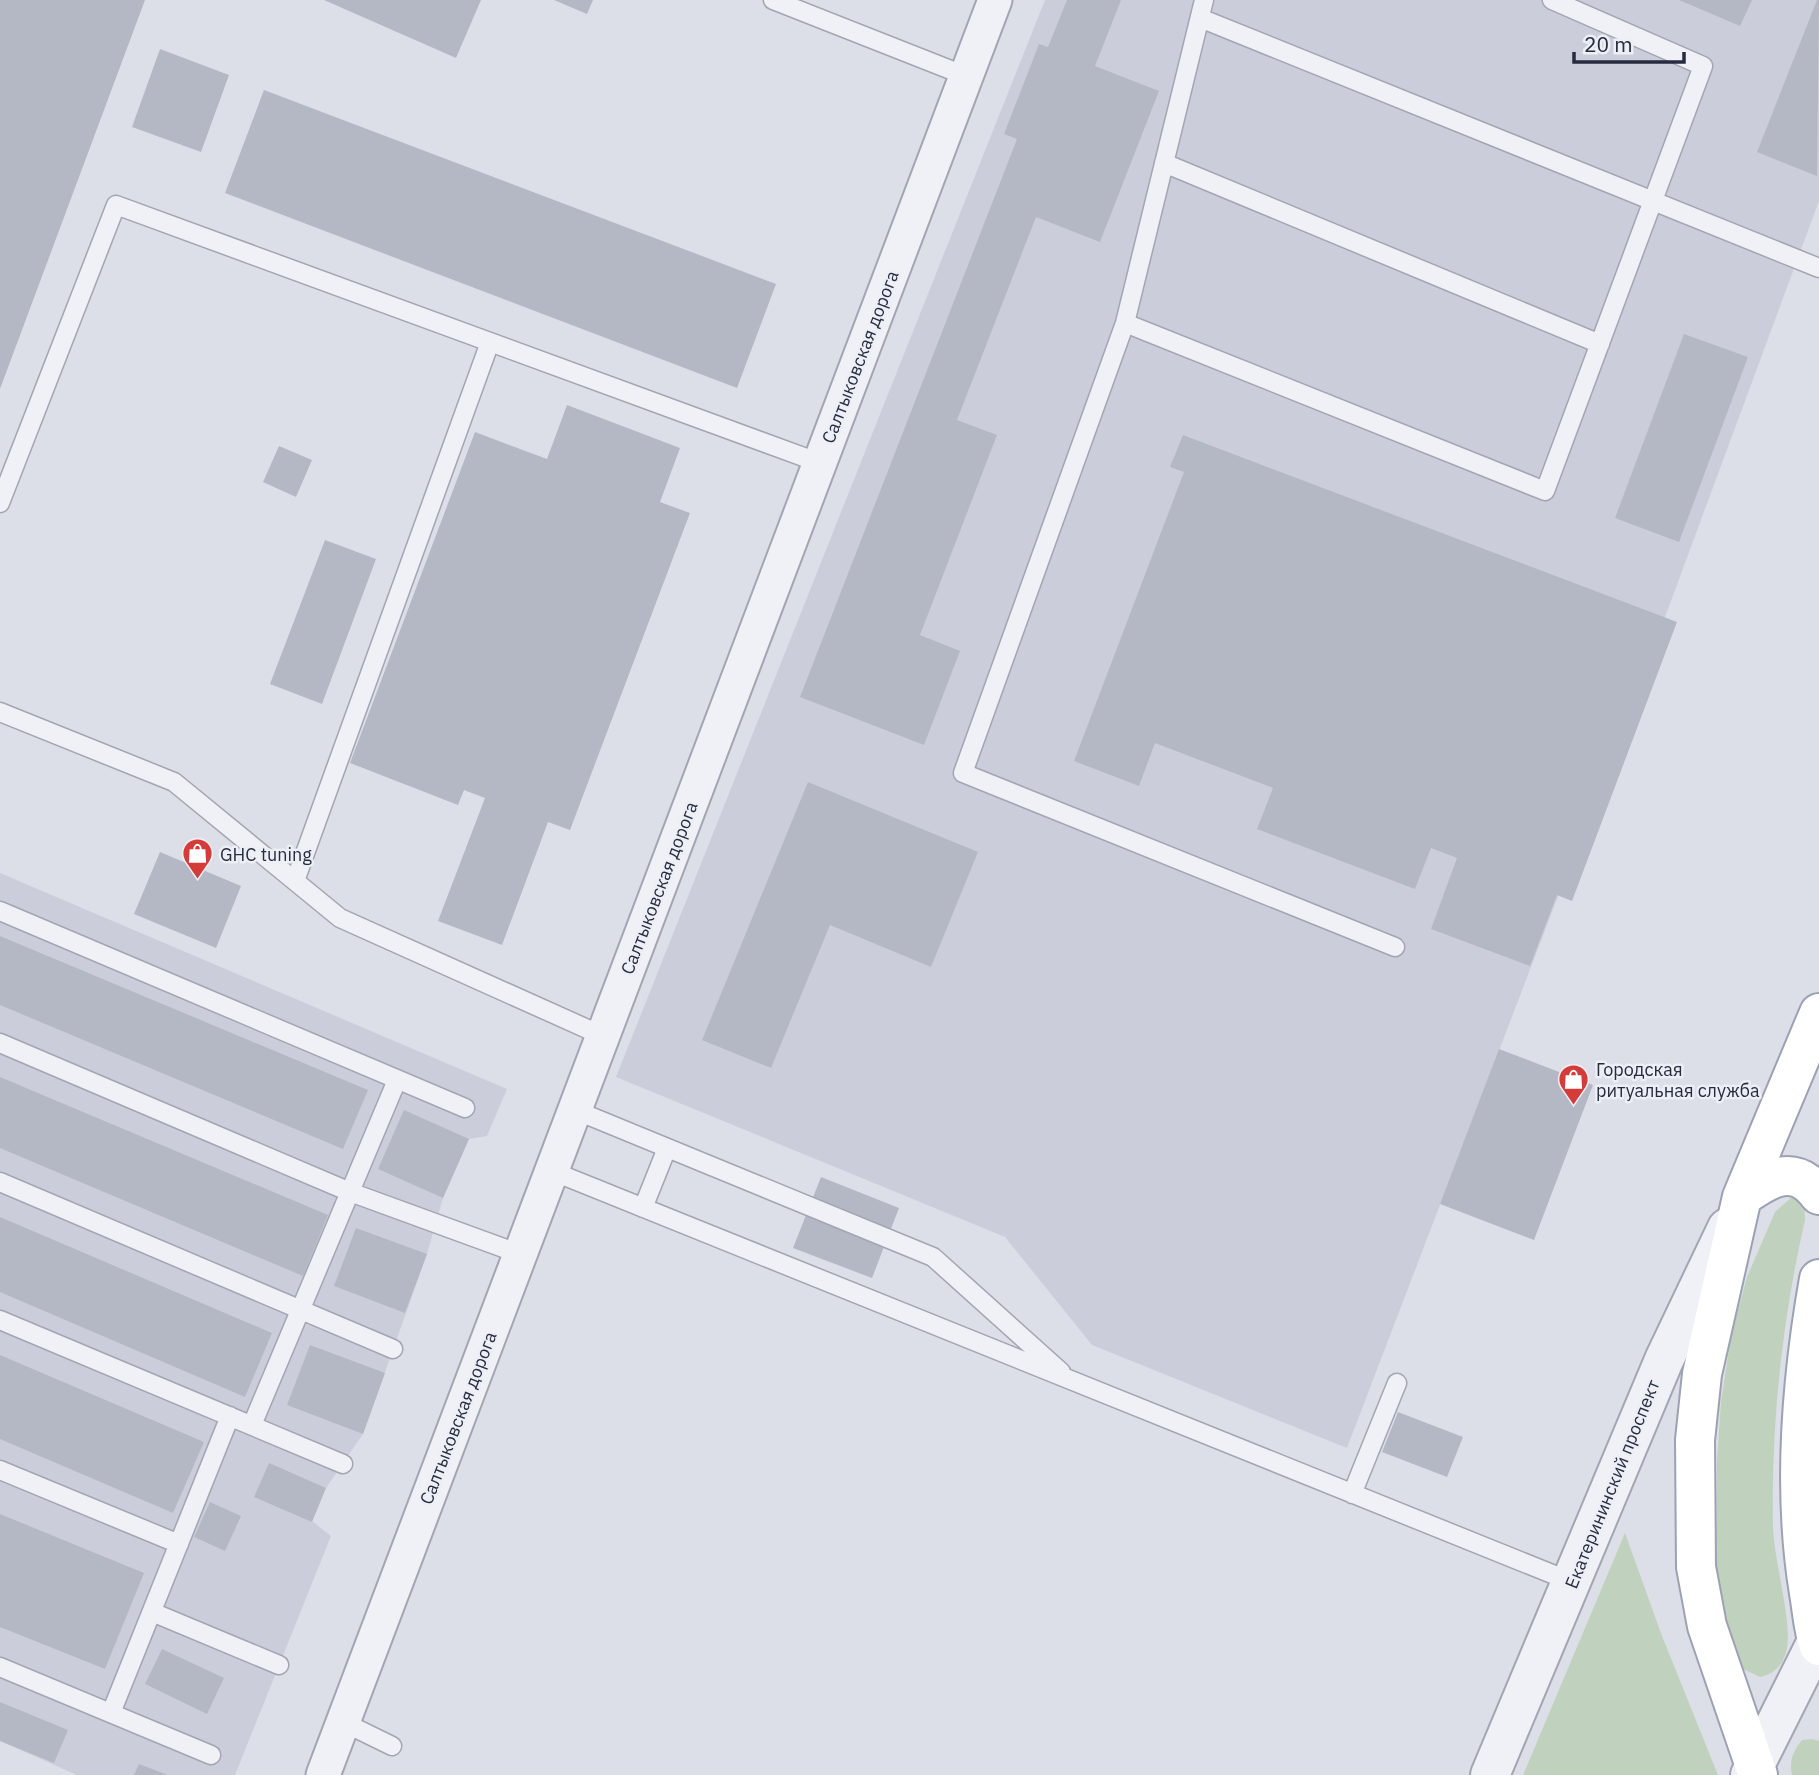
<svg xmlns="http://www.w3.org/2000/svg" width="1819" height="1775" viewBox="0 0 1819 1775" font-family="'IBM Plex Sans',sans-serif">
  <rect width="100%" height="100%" fill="#dddfe8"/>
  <!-- built -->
  <path fill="#cbceda" d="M1045,0H1819V201L1671,601L1347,1448L1092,1345L1005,1237L616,1077Z
    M0,873L507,1089L487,1136L469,1139L443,1198L427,1254L363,1434L326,1488L312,1521L331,1536L235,1775H77L0,1741Z"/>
  <!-- green -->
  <path fill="#c0d2be" d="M1793,1196C1804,1201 1805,1208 1805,1220C1782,1321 1771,1423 1773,1527C1774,1559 1792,1622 1787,1648C1784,1664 1775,1674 1760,1677L1743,1669L1723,1622L1716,1577L1717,1460L1721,1402L1731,1336L1747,1277L1775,1212Z
    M1625,1533L1662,1636L1718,1775H1523Z
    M1812,1739L1819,1741V1775H1792C1789,1761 1793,1751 1802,1740Z"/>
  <!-- building -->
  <path fill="#b4b8c5" d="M0,0H145L0,389Z
    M324,0H481L456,58Z
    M554,0H593L587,14Z
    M1067,0H1121L1095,66L1159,91L1100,242L1036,217L957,420L997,435L920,635L960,651L924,745L800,697L1017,139L1004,134L1039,44L1048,47Z
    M1679,0H1752L1740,26Z
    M1817,0H1819L1817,176L1757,152Z
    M160,49L229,75L201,152L132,127Z
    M264,90L776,284L737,388L225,193Z
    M1684,334L1748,357L1679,542L1615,518Z
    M567,405L680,448L660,502L690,513L570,830L548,822L502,945L438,921L485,798L464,790L458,805L350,763L475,432L547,459Z
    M1183,435L1677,622L1572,901L1557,895L1530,966L1431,929L1457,858L1431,848L1415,889L1257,829L1273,788L1155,743L1139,786L1074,761L1184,472L1170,467Z
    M279,446L312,460L296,497L263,482Z
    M325,540L376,559L322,704L270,684Z
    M808,782L978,852L931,967L830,925L771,1068L702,1040Z
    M160,852L241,886L216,948L134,914Z
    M0,936L368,1090L343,1149L0,1005Z
    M1499,1049L1593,1085L1534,1240L1440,1204Z
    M0,1077L328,1215L303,1276L0,1148Z
    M404,1110L469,1139L443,1198L378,1169Z
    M821,1177L899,1208L872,1278L793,1248Z
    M0,1217L272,1333L245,1397L0,1292Z
    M356,1228L427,1254L405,1313L334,1286Z
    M310,1345L385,1373L363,1434L287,1405Z
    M0,1355L204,1442L173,1513L0,1439Z
    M1398,1412L1463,1437L1447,1477L1382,1452Z
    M269,1463L326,1488L312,1522L254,1497Z
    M210,1502L241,1516L225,1551L194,1537Z
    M0,1514L144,1573L105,1669L0,1627Z
    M162,1649L224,1678L207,1714L145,1684Z
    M0,1702L68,1730L54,1763L0,1741Z
    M139,1764L168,1775H134Z"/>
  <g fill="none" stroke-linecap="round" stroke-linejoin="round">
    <defs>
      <path id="service" d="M773,0L966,76
        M1204,0L1125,323L963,773L1395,947
        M1200,18L1819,268
        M1164,163L1600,344
        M1125,323L1545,491L1703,66L1552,0
        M0,503L116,205L820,463
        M0,712L174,782L340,918L603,1036
        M295,881L490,342
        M0,911L465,1108
        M0,1043L350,1192L520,1254
        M575,1110L933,1257L1061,1372
        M552,1171L1572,1582
        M0,1182L393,1349
        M643,1208L667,1148
        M0,1320L343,1464
        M252,1425L397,1080
        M0,1470L179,1544
        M1352,1494L1397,1383
        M152,1612L279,1665
        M0,1667L211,1755
        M111,1713L230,1416
        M343,1722L392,1746"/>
      <path id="minor" d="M323,1775L995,0"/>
      <path id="tertiary" d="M1490,1775L1664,1360L1727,1228
        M1750,1775L1817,1641"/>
      <path id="primary" d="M1742,1197C1769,1178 1794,1162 1819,1195
        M1819,1279C1801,1381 1792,1490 1809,1593C1812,1610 1813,1630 1819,1646
        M1758,1775L1707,1626L1696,1567L1695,1440L1702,1374L1742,1197L1819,1013"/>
    </defs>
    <!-- service casing -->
    <use href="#service" stroke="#a2a5b2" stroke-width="21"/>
    <!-- minor casing -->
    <use href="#minor" stroke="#a2a5b2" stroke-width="37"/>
    <!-- tertiary casing -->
    <use href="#tertiary" stroke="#a2a5b2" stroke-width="42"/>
    <!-- primary casing -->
    <use href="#primary" stroke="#9ca1b4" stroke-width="42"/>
    <!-- service -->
    <use href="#service" stroke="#f0f1f6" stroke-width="18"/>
    <!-- minor -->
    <use href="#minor" stroke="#f0f1f6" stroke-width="33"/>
    <!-- tertiary -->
    <use href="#tertiary" stroke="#f0f1f6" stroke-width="38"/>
    <!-- primary -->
    <use href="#primary" stroke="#fff" stroke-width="38"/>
  </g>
  <!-- icons -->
  <defs>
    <symbol id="shop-pin" viewBox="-11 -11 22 30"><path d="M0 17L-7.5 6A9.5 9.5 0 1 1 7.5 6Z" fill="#d43c3a" stroke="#eceff5"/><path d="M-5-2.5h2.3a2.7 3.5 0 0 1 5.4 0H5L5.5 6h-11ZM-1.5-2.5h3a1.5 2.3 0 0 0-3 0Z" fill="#fff"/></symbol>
  </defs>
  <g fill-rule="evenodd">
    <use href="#shop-pin" x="180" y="836" width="35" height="47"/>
    <use href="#shop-pin" x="1556" y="1062" width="35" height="47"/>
  </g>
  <g text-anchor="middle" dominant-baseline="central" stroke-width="5" stroke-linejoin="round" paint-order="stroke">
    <!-- street labels -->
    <g font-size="18" fill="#262b3f" stroke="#eceff5">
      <text transform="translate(860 357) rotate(-69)">Салтыковская дорога</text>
      <text transform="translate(659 888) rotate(-69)">Салтыковская дорога</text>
      <text transform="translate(458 1418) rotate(-69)">Салтыковская дорога</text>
      <text transform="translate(1612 1484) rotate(-68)">Екатерининский проспект</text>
    </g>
    <!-- poi labels -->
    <g font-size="18" fill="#262b3f" stroke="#eceff5" text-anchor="start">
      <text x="220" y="854">GHC tuning</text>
      <text x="1596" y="1069">Городская<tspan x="1596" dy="21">ритуальная служба</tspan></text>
    </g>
  </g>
  <!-- scale -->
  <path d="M1574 52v10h110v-10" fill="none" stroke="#262b3f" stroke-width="3.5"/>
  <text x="1584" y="52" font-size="21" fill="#262b3f" stroke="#eceff5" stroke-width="5" paint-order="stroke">20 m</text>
</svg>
